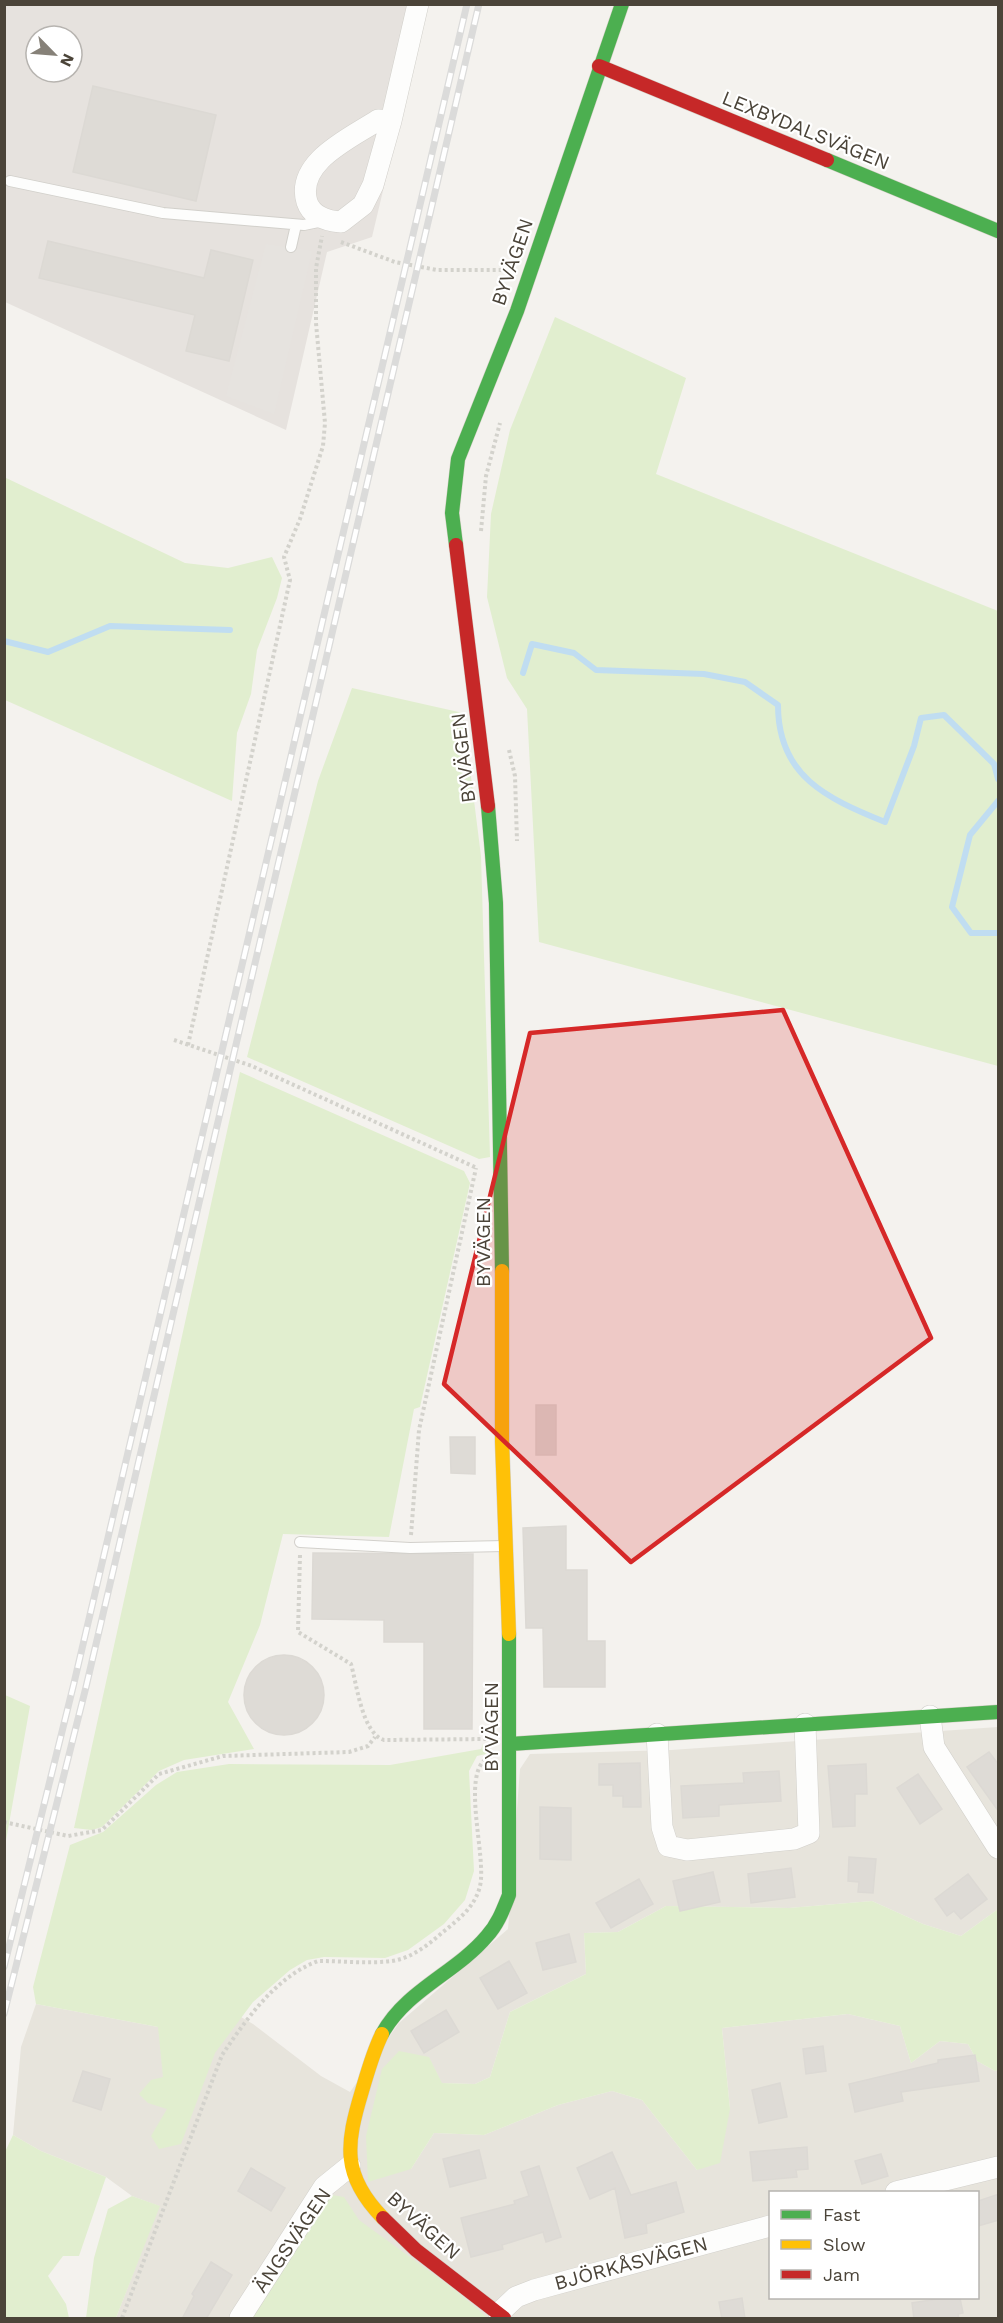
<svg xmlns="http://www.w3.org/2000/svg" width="1003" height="2323" viewBox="0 0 1003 2323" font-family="'Work Sans',sans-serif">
  <rect width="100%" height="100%" fill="#f4f2ee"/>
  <!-- residential -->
  <path fill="#e7e4dc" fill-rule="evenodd" d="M998,1727V1909L961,1936L923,1924L872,1901L789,1908L666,1906L618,1932L584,1933L586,1974L510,2012L490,2077L475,2084L442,2083L411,2169L434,2133L484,2135L558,2105L612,2091L642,2100L697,2170L730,2109L722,2028L848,2014L900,2026L911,2063L940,2041L968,2044L977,2061L995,2071L998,2070V2318H116L159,2206L132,2196L106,2177L41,2151L13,2135L21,2047L36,2004L158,2027L229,2010L253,2024L321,2076L350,2092L399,2023L508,1929L520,1769L530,1754L671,1750ZM770,2192H978V2298H770Z"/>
  <!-- industrial -->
  <path fill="#e6e2de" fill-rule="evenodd" d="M5,5H427L372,237L327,252L286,430L5,302ZM36,36H72V72H36Z"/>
  <!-- green -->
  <path fill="#e1eecf" d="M555,317L686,378L656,474L998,611V1066L539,942L527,709L507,678L487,597L491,514L510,430Z
    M4,477L185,563L228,568L272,557L282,578L277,598L257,650L251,694L237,733L232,801L5,700Z
    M352,688L463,713L481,856L490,1157L479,1159L247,1057L318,781Z
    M240,1072L464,1171L470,1183L420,1407L414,1409L389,1537L283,1534L260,1625L228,1702L254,1749L184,1760L159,1771L102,1827L92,1830L74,1828Z
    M5,1695L30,1706L5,1846Z
    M483,1744L490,1747V1753L477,1756L469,1771L474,1871L465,1900L444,1924L408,1950L385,1958L324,1957L307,1960L290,1970L253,2002L215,2053L181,2144L159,2149L151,2136L167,2109L148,2103L139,2094L151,2080L163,2077L158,2027L36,2004L33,1987L70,1845L103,1832L156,1785L177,1772L229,1764L390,1765L481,1749Z
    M872,1901L923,1924L961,1936L998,1909V2070L995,2071L977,2061L968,2044L940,2041L911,2063L900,2026L848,2014L722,2028L730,2109L720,2163L697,2170L642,2100L612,2091L558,2105L484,2135L434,2133L411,2169L368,2182L366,2136L382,2069L399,2051L429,2057L442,2083L475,2084L490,2077L510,2012L586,1974L584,1933L618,1932L666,1906L789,1908Z
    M13,2135L41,2151L106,2177L79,2256H63L48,2276L66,2304L69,2318H5L4,2154Z
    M332,2195L344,2197L359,2220L454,2289L488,2318H246L318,2203Z
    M132,2196L160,2206L116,2318H86L94,2258L108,2209Z"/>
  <!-- parking -->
  <path fill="#e6e3df" d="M266,244L312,251L274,414L226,396Z"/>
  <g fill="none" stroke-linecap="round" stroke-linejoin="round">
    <!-- stream -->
    <path stroke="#c0ddf1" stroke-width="6" d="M4,641L48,652L110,626L230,630
      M523,673L532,644L574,653L596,670L704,674L745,682L778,705C778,776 826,798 885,822L914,746L921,718L944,715L994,764L998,779
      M998,801L970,835L952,907L971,933H998"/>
  </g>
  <!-- building -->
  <path fill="#dedbd6" stroke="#dcd9d4" stroke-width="1.5" d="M93,86L216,115L196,201L73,172Z
    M48,241L204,278L211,250L253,260L229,361L186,351L195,315L39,278Z
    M536,1405H556V1455H536Z
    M450,1437H475V1474L451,1473Z
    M566,1526V1570H587V1641H605V1687H544L543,1628H526L523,1528Z
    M313,1553L473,1554L472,1729H424V1642H384V1620L312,1619Z
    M244 1695a40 40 0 1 1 80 0a40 40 0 1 1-80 0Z
    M989,1752L999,1765V1812L967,1767Z
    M640,1763L641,1807H623V1796H613V1785H599V1764Z
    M866,1764L867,1794H855V1826L833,1827L828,1766Z
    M779,1771L781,1801L719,1805V1816L683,1818L681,1786L744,1783L743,1773Z
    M918,1774L942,1809L920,1824L897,1788Z
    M540,1807L571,1808V1860L540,1859Z
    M849,1857L876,1859L873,1893L858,1892L859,1882L848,1881Z
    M791,1868L795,1897L751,1903L748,1874Z
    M713,1872L720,1902L680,1911L673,1881Z
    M968,1874L987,1899L961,1919L954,1911L947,1916L935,1899Z
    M639,1879L653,1904L611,1928L596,1903Z
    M569,1934L576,1962L543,1970L536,1943Z
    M509,1961L527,1993L498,2009L480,1978Z
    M446,2010L459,2032L424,2053L411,2031Z
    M823,2046L826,2071L806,2074L803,2049Z
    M975,2055L979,2081L901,2092L903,2101L855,2112L849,2084L938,2063V2060Z
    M83,2071L110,2079L101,2110L73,2101Z
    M780,2083L787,2117L759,2123L752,2090Z
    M807,2147L808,2169L796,2170L797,2177L753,2181L750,2152Z
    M479,2150L486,2178L450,2187L443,2159Z
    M612,2152L631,2195L676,2182L684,2212L646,2224L647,2233L625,2238L615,2188L590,2199L577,2168Z
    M881,2154L888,2176L862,2184L855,2161Z
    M539,2166L561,2237L546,2242L543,2232L502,2245L503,2249L471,2257L461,2218L515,2204L514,2201L529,2196L521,2172Z
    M251,2168L285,2188L271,2211L238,2191Z
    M999,2194V2220L978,2226V2201Z
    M211,2262L232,2275L206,2319H182L194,2296L192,2294Z
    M742,2298L745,2319H722L719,2302Z
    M944,2298H960L963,2313L958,2314L959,2319H914L912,2303Z"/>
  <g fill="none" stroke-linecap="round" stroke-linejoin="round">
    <defs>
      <path id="lane" d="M10,181L163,213L304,225L323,221
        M291,247L296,225
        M300,1542L410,1548L504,1546"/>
      <path id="street" d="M391,121L378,120C351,138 295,162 307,202C312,217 328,221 341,222L363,205L373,185L391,121L418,4
        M930,1716L934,1747L998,1848
        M657,1734L662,1827L668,1846L687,1850L794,1839L809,1833L805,1724
        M896,2192L998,2167
        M499,2313L516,2297L534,2290L770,2226
        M240,2318L324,2187L350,2166"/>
      <path id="fast" d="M827,160L998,231
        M456,545L452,513L458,459L517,311L622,4
        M488,806L496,903L502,1271
        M510,1744L998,1712
        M382,2034C406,1990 456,1973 487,1936C498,1924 503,1910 509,1895V1634"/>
      <path id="slow" d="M502,1271V1441L509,1634
        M382,2034C373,2052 368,2071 362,2091C346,2144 341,2175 383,2218"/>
      <path id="jam" d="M599,66L827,160
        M456,545L488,806
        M383,2218L416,2250L504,2318"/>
    </defs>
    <!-- lane casing -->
    <use href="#lane" stroke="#d2d0cb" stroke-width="12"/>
    <!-- street casing -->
    <use href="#street" stroke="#d2d0cb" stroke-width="22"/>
    <!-- fast casing -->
    <use href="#fast" stroke="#d3cfc5" stroke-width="15"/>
    <!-- slow casing -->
    <use href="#slow" stroke="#d3cfc5" stroke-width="15"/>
    <!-- jam casing -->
    <use href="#jam" stroke="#d3cfc5" stroke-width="15"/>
    <!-- path -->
    <path stroke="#d3d2cc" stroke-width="4" stroke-dasharray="3 3" stroke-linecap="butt" d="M341,242L395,262L437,270H506
      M481,531L486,476L500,423
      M509,750L515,776L517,841
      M174,1040L252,1066L477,1168
      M188,1045L290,580L284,557L300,519L323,446L325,423L316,323V268L322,236
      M411,1535L419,1430L476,1168
      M300,1555L298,1632L351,1664C357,1685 362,1733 384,1740L486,1739
      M4,1822L68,1836L102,1830L159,1774L223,1756L349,1752L368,1746L375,1737
      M122,2318L222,2055C246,2020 275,1977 318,1961C342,1961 368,1964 392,1961C412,1958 428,1945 443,1932C459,1919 475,1907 480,1886C487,1857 460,1772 488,1758"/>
    <!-- lane -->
    <use href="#lane" stroke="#fdfdfc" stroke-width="10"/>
    <!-- street -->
    <use href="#street" stroke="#fdfdfc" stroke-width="21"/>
    <!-- fast -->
    <use href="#fast" stroke="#4caf50" stroke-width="14"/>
    <!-- slow -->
    <use href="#slow" stroke="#ffc107" stroke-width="14"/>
    <!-- jam -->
    <use href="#jam" stroke="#c62828" stroke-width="14"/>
    <defs>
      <path id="rail" d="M4,1967L74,1683L467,4
        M4,2014L86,1687L479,4"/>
    </defs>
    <!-- rail casing -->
    <use href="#rail" stroke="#dbdbda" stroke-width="7"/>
    <!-- rail -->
    <use href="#rail" stroke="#fff" stroke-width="4.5" stroke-dasharray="14" stroke-linecap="butt"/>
  </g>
  <!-- marked area -->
  <path fill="#d62828" fill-opacity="0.2" stroke="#d62828" stroke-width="4.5" stroke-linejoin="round" d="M783,1010L931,1338L631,1562L444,1384L530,1033Z"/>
  <g text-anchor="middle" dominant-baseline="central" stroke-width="4.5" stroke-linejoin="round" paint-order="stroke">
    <!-- street labels -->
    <g font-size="20" fill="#4b4439" stroke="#fff">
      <text transform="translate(806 130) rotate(22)">LEXBYDALSVÄGEN</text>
      <text transform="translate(512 262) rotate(-71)">BYVÄGEN</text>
      <text transform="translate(463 758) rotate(-97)">BYVÄGEN</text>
      <text transform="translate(483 1242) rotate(-90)">BYVÄGEN</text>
      <text transform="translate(491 1727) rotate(-90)">BYVÄGEN</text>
      <text transform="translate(424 2225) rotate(42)">BYVÄGEN</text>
      <text transform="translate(292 2240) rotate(-56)">ÄNGSVÄGEN</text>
      <text transform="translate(631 2263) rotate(-15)">BJÖRKÅSVÄGEN</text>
    </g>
  </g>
  <!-- border -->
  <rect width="1003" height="2323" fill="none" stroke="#4b4439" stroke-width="12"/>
  <!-- legend -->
  <rect x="769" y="2191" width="210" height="108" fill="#ffffff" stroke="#b7b4b0" stroke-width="1.5"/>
  <rect x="781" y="2210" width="30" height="9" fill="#4caf50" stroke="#b7b4b0" stroke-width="1.5"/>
  <text x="823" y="2221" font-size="18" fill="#4b4439">Fast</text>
  <rect x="781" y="2240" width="30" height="9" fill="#ffc107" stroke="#b7b4b0" stroke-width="1.5"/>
  <text x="823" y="2251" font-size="18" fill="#4b4439">Slow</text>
  <rect x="781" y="2270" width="30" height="9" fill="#c62828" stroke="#b7b4b0" stroke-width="1.5"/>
  <text x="823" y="2281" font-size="18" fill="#4b4439">Jam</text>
  <!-- north arrow -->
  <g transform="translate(54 54) rotate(115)"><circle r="28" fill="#ffffff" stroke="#b7b4b0" stroke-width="1.5"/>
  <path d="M0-4.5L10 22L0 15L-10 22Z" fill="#868178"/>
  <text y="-9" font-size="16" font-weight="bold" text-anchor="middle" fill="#4b4439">N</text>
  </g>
</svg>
